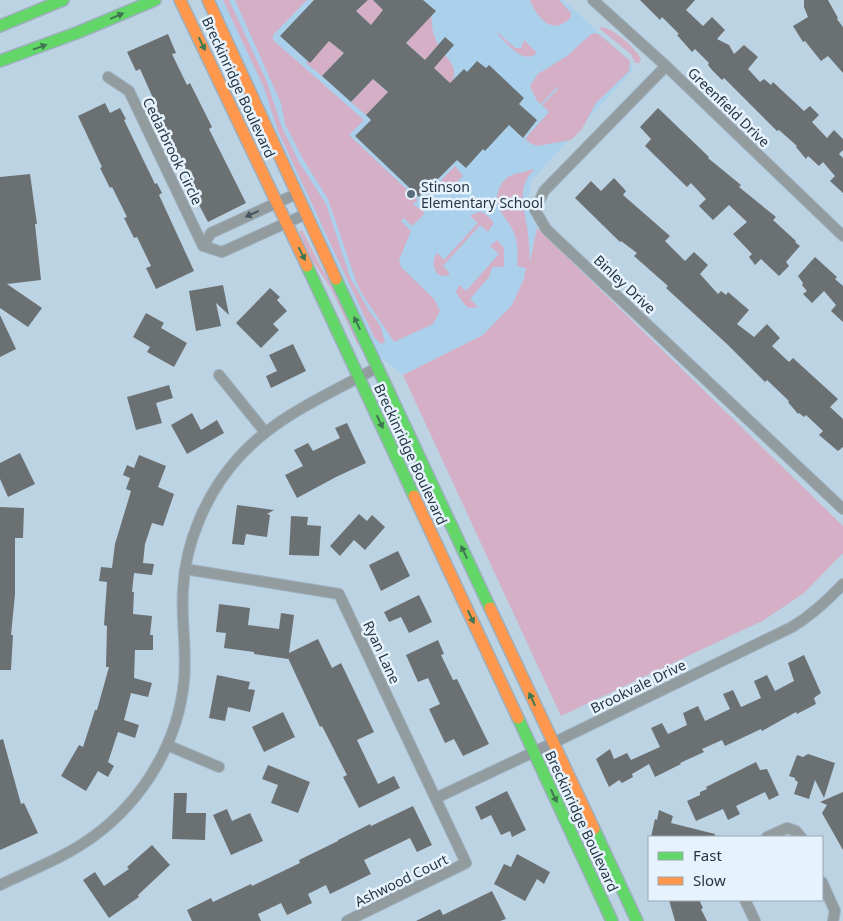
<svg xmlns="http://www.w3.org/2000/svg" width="843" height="921" viewBox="0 0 843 921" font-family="'Noto Sans',sans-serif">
  <rect width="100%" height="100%" fill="#bcd3e4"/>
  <!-- built -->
  <path fill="#aad0eb" d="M202,0H563L630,61L633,70L532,180L527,208L537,228L529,268L512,305L483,335L403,375L363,344Z"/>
  <!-- green -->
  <path fill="#d4afc5" d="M223,0H229L267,82L281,125L299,162L326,204L350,277L369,311L380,325L385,342L381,344L374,337L278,131L264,88Z
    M235,0H307L273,35V40L364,120L349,135L418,200L413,204L425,213L412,226L404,218L401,221L411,231L399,260L401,267L434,299L440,311L433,324L394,342L361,292L356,281L328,199L303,159L285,124L281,103Z
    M368,0H373L380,7L393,0L371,25L356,11Z
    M530,0H559L571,13V17C553,37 537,18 530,0Z
    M431,15L433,33L438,45L425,60L406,43Z
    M601,27C614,28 635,48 641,59L639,63H635L631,54L600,29Z
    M497,32L515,48H521L524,40L537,53C523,65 508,44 498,35Z
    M595,33L600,35L630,61L629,71L596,103L582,129L571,140L537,146L530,143L525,139L549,112L542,105L557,90L558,86L541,104L537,101L530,86L538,74L567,56L590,35Z
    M329,40L344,53L322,76L306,63Z
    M445,55C454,66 457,71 451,84L434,68Z
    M373,79L388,93L366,115L351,102Z
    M455,166L463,176L448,191L439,183Z
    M530,170H534C517,185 523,207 527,226C529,237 529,251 530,262L537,228L843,526V553L804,593L764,620L561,716L403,375L483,335L512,305L524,279L526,268L517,266C518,255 518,245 515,235C511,224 501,215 498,205C495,195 500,183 508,177C514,173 523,173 530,170Z
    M478,212C485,212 489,217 493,222V224L488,232L480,225L443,266L449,272V275L443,276L437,274C433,266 432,261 437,253L444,260L478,223L470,216Z
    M302,230L322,269L335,289L361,343L358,345L331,289L311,258L299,232Z
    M497,240L504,248V267H492L489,277L470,299L478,307L469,308C463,304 460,298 456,292L459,285L466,291L499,254L490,246Z"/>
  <!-- building -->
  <path fill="#6b7173" d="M314,0H368L356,11L371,25L383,10L373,0H423L436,11L406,43L425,60L445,37L454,45L434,68L450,83L464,69L467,72L477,61L486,68L489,65L524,98L519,104L537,120L523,138L509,125L485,151L483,149L466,168L457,160L437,180L434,178L419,197L355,136L371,120L366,115L388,92L373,79L351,102L322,76L344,53L329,41L310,63L280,36Z
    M640,0H695L686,10L703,26L712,17L725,30L717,39L729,45L734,54L744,45L758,57L748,69L760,82L764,79L771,85L773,82L804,111L810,106L819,115L812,122L827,138L834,130L843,139V150L839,154L843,158V193L830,181L835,176L823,162L819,166L808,156L806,159L796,147L797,146L779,130L777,131L724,78L722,80L712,70L708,65L709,63L695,49L692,52L677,35L679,34L662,17L660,20Z
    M804,0H828L838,18L837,19L843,27V73L828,56L821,61L805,41L803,42L793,26L808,17L804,7Z
    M168,34L176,53L172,54L187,85L190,83L212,127L209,129L246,203L208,222L189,186L193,184L174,146L172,147L153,111L158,109L140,69L136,71L127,52Z
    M105,103L110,113L120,108L126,119L124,120L155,184L157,183L162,193L159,195L194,271L156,289L146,268L151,266L137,237L134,238L124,218L127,217L112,187L110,188L100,168L102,167L78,116Z
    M658,108L709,157L708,158L741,185L739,187L776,217L773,220L796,241L795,242L800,246L786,262L789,266L779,276L761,259L755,265L749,257L752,254L733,234L747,222L729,205L713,220L699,206L706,199L691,183L687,187L645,146L651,139L640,127Z
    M30,174L37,224H35L41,280L7,284L42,308L28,327L0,308V177Z
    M614,178L626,191L623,195L670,236L665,241L685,261L694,252L708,265L700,274L718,294L721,291L726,295L728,292L749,310L737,324L754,337L767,324L780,338L772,346L789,362L793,358L838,399L830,407L843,419V447L838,451L819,435L823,431L806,415L804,417L799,413L798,414L788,402L789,401L767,380L765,382L728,345L666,288L668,286L634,256L637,253L621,241L620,242L575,198L591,181L601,191Z
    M815,257L837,277L835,279L843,286V322L831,311L836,305L824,291L812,303L803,294L807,291L802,285L803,283L798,276Z
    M223,285L229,315L216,303L221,326L196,331L189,291Z
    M270,288L280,297L277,300L287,311L273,324L279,330L261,348L236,323Z
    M146,313L164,323L161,328L187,343L174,367L147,352L150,347L133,337Z
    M0,315L16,349L0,357Z
    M293,344L306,371L271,388L266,376L277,371L269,355Z
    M169,385L173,398L156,403L162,423L136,430L127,397Z
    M192,413L201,430L217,420L224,433L187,454L171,425Z
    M347,423L366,463L336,477L297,498L285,475L303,466L294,450L308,443L313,451L340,438L335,428Z
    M20,453L35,484L8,497L0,479V463Z
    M139,455L166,466L158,487L174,494L163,526L152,523L145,544L143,563L154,564L152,575L134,573L132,592H134L133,614L152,616L150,635H153V650H135L134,678L152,683L148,697L131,693L124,720L139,725L135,738L118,732L108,762L114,766L108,777L98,771L86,791L61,776L79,745L83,747L95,710H97L109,667H106L107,626L104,625L107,582L99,581L101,567L112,568L115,544L131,491L126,489L130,478L123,475L127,465L134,468Z
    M237,505L274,510L267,514L270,515L267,537L246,534L244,545L232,544Z
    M0,507L24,508L23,538H15V594L11,635H13L11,670H0Z
    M359,514L367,521L372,515L385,527L365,550L354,540L340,556L330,546Z
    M291,516L308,517L307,525L321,526L319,556L289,555Z
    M398,551L410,576L381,591L369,565Z
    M419,595L432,622L409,633L401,617L389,622L384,612Z
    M219,604L250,608L248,625L279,629L281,613L294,615L289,653L318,639L332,668L341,663L374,732L357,740L378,784L394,776L400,788L359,808L343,777L347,775L322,726L320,727L288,658V659L254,654V652L224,648L226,633L216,632Z
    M438,640L444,654L441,655L453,680L457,679L489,744L463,756L454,739L445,743L429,709L440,704L428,678L418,682L406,655Z
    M804,655L821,693L814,698L816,704L797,714L796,712L762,731L761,729L725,746L722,740L702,749L704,752L680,763L681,764L655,777L649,764L632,774L633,777L622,783L619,780L609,787L596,759L610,749L614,759L627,753L631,760L660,747L651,728L662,723L668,734L687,725L683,713L698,706L705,721L730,709L723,694L733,690L741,707L761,698L754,681L767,675L775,691L794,681L788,663Z
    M217,675L250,682L248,689L255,690L250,712L228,707L225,721L209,718Z
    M283,712L295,737L264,752L252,727Z
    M3,739L21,804L24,803L38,833L0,850V740Z
    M808,754L835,763L824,798L815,780L809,799L794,794L798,782L795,780V778L789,776L797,755L803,757Z
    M756,762L760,770L767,769L779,795L769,800L765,792L736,806L740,814L728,820L723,809L696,821L687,801L700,795V792L707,789L706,787Z
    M268,765L310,782L298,813L271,803L278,785L262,779Z
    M507,791L526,830L512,837L510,831L501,835L491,815L481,820L475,807Z
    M843,792V850L822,813L827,805L820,802Z
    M174,793H187L186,813H206L205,840L172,839Z
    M413,806L432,845L417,852L410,838L364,860L371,874L330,894L326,885L308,894L312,903L287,915L281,903L258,914L261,921H192L187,910L211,898L213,902L251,884L252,886L300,863L299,860L338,841V840L370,824L371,826Z
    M227,809L232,821L250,813L263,841L231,855L213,815Z
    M659,810L673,816L671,823L715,834V837H651L655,819L657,820Z
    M152,845L170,865L138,895L139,897L109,918L83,880L95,872L104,886L129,869L127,867Z
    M517,854L550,872L544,884L537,879L525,901L494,884L504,864L511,867Z
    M492,891L506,919L500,921H416L440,909L443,915Z
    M669,900H699L703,908L701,909L707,921H675Z"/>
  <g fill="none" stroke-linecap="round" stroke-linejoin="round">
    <defs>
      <path id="street" d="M593,0L666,66L843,236
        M666,66L544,191L535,210L546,229L843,509
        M108,77L129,91L203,246L222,252L306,214
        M203,246L211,233L296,194
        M219,375L265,432
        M185,569L339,594L466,863L347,921
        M167,745L219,767
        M436,798L553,743L792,627C812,615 827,601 843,584
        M767,837L787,828L796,831L801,837
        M822,882L835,911L833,921
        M0,885C31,870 66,857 94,836C143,800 178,743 184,681C187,651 181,620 183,590C185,542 207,492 239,457C277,415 330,394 378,367
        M745,900L755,921"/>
      <path id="fast" d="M0,26L63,0
        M0,61L79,32L155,0
        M307,266L414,496
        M336,279L490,608
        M518,718L612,921
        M594,829L637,921"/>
      <path id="slow" d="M180,0L307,266
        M208,0L336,279
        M414,496L518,718
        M490,608L594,829"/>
    </defs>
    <!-- street casing -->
    <use href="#street" stroke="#9eb0bd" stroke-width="12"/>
    <!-- fast casing -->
    <use href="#fast" stroke="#9eb0bd" stroke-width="14"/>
    <!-- slow casing -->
    <use href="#slow" stroke="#9eb0bd" stroke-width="14"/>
    <!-- street -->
    <use href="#street" stroke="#929c9f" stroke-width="10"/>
    <!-- fast -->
    <use href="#fast" stroke="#63d668" stroke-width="11"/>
    <!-- slow -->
    <use href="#slow" stroke="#ff974d" stroke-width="11"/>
  </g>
  <!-- one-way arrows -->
  <defs><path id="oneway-solid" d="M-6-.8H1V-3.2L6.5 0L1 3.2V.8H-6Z" transform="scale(1.25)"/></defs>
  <g fill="#3e7752">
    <use href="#oneway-solid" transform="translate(117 16) rotate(-23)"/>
    <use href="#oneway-solid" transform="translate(202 44) rotate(64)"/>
    <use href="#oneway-solid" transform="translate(40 47) rotate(-20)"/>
    <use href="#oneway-solid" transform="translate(302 254) rotate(63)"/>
    <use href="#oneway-solid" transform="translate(357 323) rotate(-115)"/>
    <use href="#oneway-solid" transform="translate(380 422) rotate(65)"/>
    <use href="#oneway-solid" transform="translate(464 552) rotate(-115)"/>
    <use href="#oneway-solid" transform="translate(471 617) rotate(65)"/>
    <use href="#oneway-solid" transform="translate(532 699) rotate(-115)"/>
    <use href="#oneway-solid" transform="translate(554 796) rotate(65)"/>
  </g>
  <use fill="#46555f" href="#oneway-solid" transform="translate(252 214) rotate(156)"/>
  <!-- markers -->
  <circle fill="#5a6e7b" stroke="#e6f2fc" stroke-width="2" cx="411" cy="194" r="5"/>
  <g text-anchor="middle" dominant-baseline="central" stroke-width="5" stroke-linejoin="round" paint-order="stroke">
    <!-- street labels -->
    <g font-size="14" fill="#253743" stroke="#e6f2fc">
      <text transform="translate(239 87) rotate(65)">Breckinridge Boulevard</text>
      <text transform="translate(729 107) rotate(44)">Greenfield Drive</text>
      <text transform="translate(173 151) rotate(64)">Cedarbrook Circle</text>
      <text transform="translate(625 284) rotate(43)">Binley Drive</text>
      <text transform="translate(411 454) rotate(65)">Breckinridge Boulevard</text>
      <text transform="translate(382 652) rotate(65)">Ryan Lane</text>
      <text transform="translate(638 686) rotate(-26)">Brookvale Drive</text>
      <text transform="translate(582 821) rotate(65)">Breckinridge Boulevard</text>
      <text transform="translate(401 880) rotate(-26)">Ashwood Court</text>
    </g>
    <!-- poi labels -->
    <g font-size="14" fill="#253743" stroke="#e6f2fc" text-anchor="start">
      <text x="421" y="186">Stinson<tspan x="421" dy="16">Elementary School</tspan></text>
    </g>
  </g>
  <!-- legend -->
  <rect x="648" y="836" width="175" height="65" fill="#e6f2fc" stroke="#99a7b2"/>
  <rect x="658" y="852" width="25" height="8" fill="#63d668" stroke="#99a7b2"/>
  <text x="693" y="861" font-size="15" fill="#253743">Fast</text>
  <rect x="658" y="877" width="25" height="8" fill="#ff974d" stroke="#99a7b2"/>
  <text x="693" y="886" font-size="15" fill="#253743">Slow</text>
</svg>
